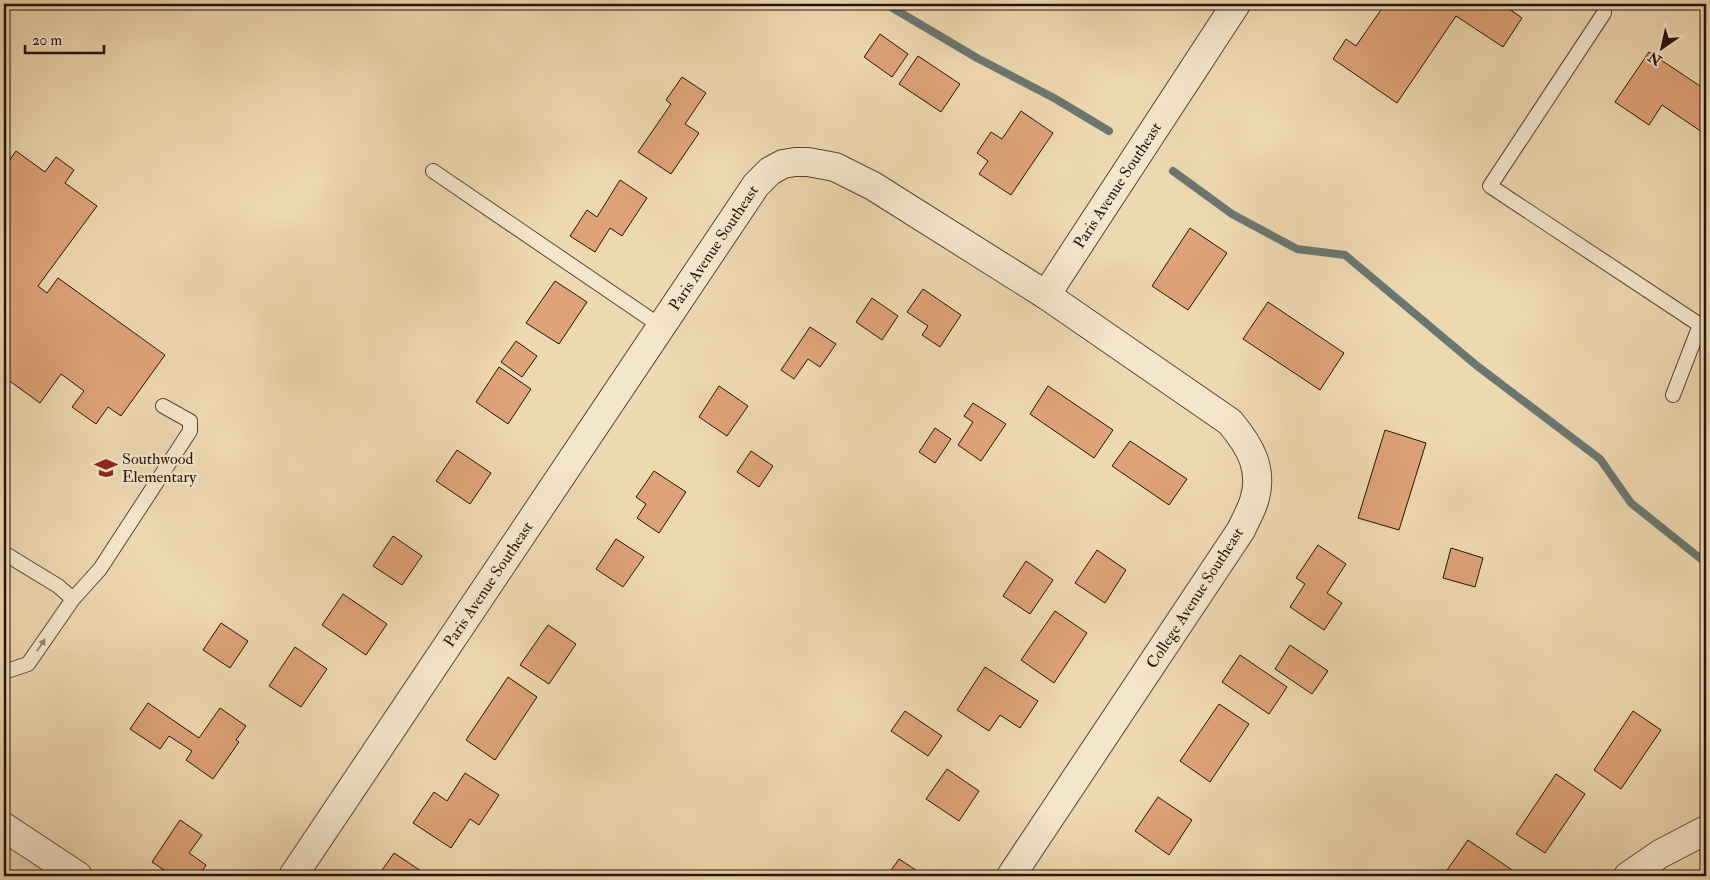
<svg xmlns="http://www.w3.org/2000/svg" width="1710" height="880" viewBox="0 0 1710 880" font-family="'IM FELL Double Pica',serif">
  <rect width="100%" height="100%" fill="#eed8b0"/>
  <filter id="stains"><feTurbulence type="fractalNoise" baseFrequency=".004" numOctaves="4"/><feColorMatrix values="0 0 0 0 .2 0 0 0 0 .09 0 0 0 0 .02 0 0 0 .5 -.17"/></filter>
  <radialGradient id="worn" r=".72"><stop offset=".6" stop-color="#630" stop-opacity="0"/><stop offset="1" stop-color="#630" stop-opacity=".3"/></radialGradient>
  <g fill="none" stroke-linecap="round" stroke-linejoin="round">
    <!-- stream -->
    <path stroke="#6b7670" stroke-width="8" d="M886,4L977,58L1054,98L1109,131
      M1173,171L1232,214L1297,249L1345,255L1476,365L1600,459L1631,503L1706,563"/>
  </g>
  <!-- building -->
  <path fill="#dea278" stroke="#24130c" d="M1385,4H1502L1522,18L1503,47L1456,16L1397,103L1333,59L1346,39L1356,46Z
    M880,34L908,54L892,77L864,57Z
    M1649,52L1706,90V127L1702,132L1662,105L1649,125L1615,102Z
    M918,56L960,84L941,112L899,84Z
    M682,77L706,93L685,124L699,133L671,174L638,152L671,104L666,100Z
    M1021,111L1053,133L1011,195L979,174L988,161L977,153L991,132L1002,139Z
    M16,151L45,172L56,157L74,170L65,183L97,206L38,286L47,293L58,278L165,355L121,416L108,407L96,424L72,407L84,391L61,374L40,403L4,377V168Z
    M620,180L647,198L622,236L610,228L595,252L570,236L587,210L597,217Z
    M1190,228L1227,253L1188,310L1152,286Z
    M555,281L587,302L559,344L526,323Z
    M923,289L961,315L940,347L922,335L928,326L907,312Z
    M872,298L898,316L882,340L856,322Z
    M1268,302L1344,353L1320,390L1243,339Z
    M810,327L836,344L820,367L808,359L794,379L781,370Z
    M516,341L537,356L522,377L501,362Z
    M499,367L531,389L508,424L476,402Z
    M719,386L748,406L727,436L699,417Z
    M1048,386L1113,430L1094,458L1030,414Z
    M973,403L1006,424L981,461L958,445L973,422L964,416Z
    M935,428L951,439L935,463L919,452Z
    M1385,430L1426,443L1399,530L1358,518Z
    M1130,441L1187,479L1169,505L1112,466Z
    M457,450L491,473L470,504L436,481Z
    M751,451L773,466L759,487L737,472Z
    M654,471L686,492L659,533L637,518L646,504L636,497Z
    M393,536L422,556L402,585L373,566Z
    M616,539L644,557L623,587L596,569Z
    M1318,545L1346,564L1327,593L1342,603L1324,630L1290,607L1305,584L1296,578Z
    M1451,548L1483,558L1475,587L1443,578Z
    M1097,550L1126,570L1105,603L1075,583Z
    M1026,561L1053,580L1030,614L1003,596Z
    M343,594L387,624L366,655L322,625Z
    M1055,611L1087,633L1054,683L1021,660Z
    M221,623L248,641L230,668L203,650Z
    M548,625L576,644L549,684L520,665Z
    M1290,645L1328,671L1312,694L1275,669Z
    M295,647L327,669L301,707L269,686Z
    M1240,655L1287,687L1269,714L1222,682Z
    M985,667L1038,701L1020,728L1000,715L989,731L957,710Z
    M508,677L537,697L495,760L466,740Z
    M1706,681V692L1701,687Z
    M148,703L199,738L220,708L246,726L236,740L239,742L213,779L186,760L192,751L169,736L160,749L130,729Z
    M1219,704L1249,724L1210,782L1180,761Z
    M905,711L942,736L928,756L891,731Z
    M1633,711L1661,730L1621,789L1594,770Z
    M947,769L979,791L959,821L926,799Z
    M465,773L499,795L479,825L470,819L451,848L413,823L434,792L447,801Z
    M1556,774L1585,794L1545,853L1516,834Z
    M1158,797L1192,820L1169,855L1135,831Z
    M180,820L202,835L189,853L206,865L199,876H173L152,862Z
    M1468,840L1518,874L1516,876H1443Z
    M394,853L421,871L418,876H378Z
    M899,859L925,876H887Z
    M1111,870L1120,876H1107Z"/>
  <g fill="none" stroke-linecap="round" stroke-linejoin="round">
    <defs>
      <path id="lane" d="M1604,13L1490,186L1700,325L1673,395
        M433,171L662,327
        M4,553L58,586L73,599L28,664L4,672
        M73,599L100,569L190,431V421L163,406"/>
      <g id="street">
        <path id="s1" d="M1046,295L1236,4"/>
        <path d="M4,827L78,876"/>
        <path id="s2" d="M293,876L756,185L770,171L783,164L795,162H808L835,167L873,186L1046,295L1230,422C1250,446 1264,469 1254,501C1251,511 1245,521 1241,530L1011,876"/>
        <path d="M1628,876L1660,854L1706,830"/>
      </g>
    </defs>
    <!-- lane casing -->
    <use href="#lane" stroke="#564435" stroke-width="16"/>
    <!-- street casing -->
    <use href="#street" stroke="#564435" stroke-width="30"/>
    <!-- lane -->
    <use href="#lane" stroke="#f4e6cc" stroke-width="14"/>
    <!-- street -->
    <use href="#street" stroke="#f4e6cc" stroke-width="28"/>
  </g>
  <!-- one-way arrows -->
  <defs><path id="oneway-solid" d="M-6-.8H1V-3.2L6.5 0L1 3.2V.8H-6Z" transform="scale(1.25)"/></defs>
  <use fill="#968776" href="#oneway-solid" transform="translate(41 645) rotate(-56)"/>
  <!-- icons -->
  <defs>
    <symbol id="school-bare" viewBox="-9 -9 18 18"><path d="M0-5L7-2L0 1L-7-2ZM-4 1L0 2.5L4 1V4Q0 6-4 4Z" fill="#8f2418" stroke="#f4e6cc" stroke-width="2.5" paint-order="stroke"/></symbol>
  </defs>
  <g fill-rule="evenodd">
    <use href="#school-bare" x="90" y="452" width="32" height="32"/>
  </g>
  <g text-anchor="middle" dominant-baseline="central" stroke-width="4.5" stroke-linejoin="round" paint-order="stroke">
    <!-- street labels -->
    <g font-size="16" fill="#24130c" stroke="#f4e6cc">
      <text stroke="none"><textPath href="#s1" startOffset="131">Paris Avenue Southeast</textPath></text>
      <text stroke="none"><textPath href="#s2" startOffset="756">Paris Avenue Southeast</textPath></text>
      <text stroke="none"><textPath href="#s2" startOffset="351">Paris Avenue Southeast</textPath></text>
      <text transform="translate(1195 598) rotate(-57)">College Avenue Southeast</text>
    </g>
    <!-- poi labels -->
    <g font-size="16" fill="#24130c" stroke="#f4e6cc" text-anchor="start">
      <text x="122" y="459">Southwood<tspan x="122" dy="18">Elementary</tspan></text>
    </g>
  </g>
  <!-- margin -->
  <rect width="1710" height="880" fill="none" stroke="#eed8b0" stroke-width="20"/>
  <rect x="5" y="5" width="1700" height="870" fill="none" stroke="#24130c" stroke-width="2.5"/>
  <rect x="10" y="10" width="1690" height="860" fill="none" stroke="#24130c"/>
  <!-- north arrow -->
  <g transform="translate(1662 48) rotate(214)" stroke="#f4e6cc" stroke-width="4" paint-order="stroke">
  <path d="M0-4L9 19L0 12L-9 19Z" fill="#24130c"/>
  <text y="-8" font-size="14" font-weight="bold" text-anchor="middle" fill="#24130c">N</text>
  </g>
  <!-- scale -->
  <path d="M25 45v8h79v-8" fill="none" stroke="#24130c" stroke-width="2.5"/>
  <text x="32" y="45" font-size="15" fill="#24130c" stroke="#f4e6cc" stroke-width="4" paint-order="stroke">20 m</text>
  <rect width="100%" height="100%" filter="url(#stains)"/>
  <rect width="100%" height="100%" fill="url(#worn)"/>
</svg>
